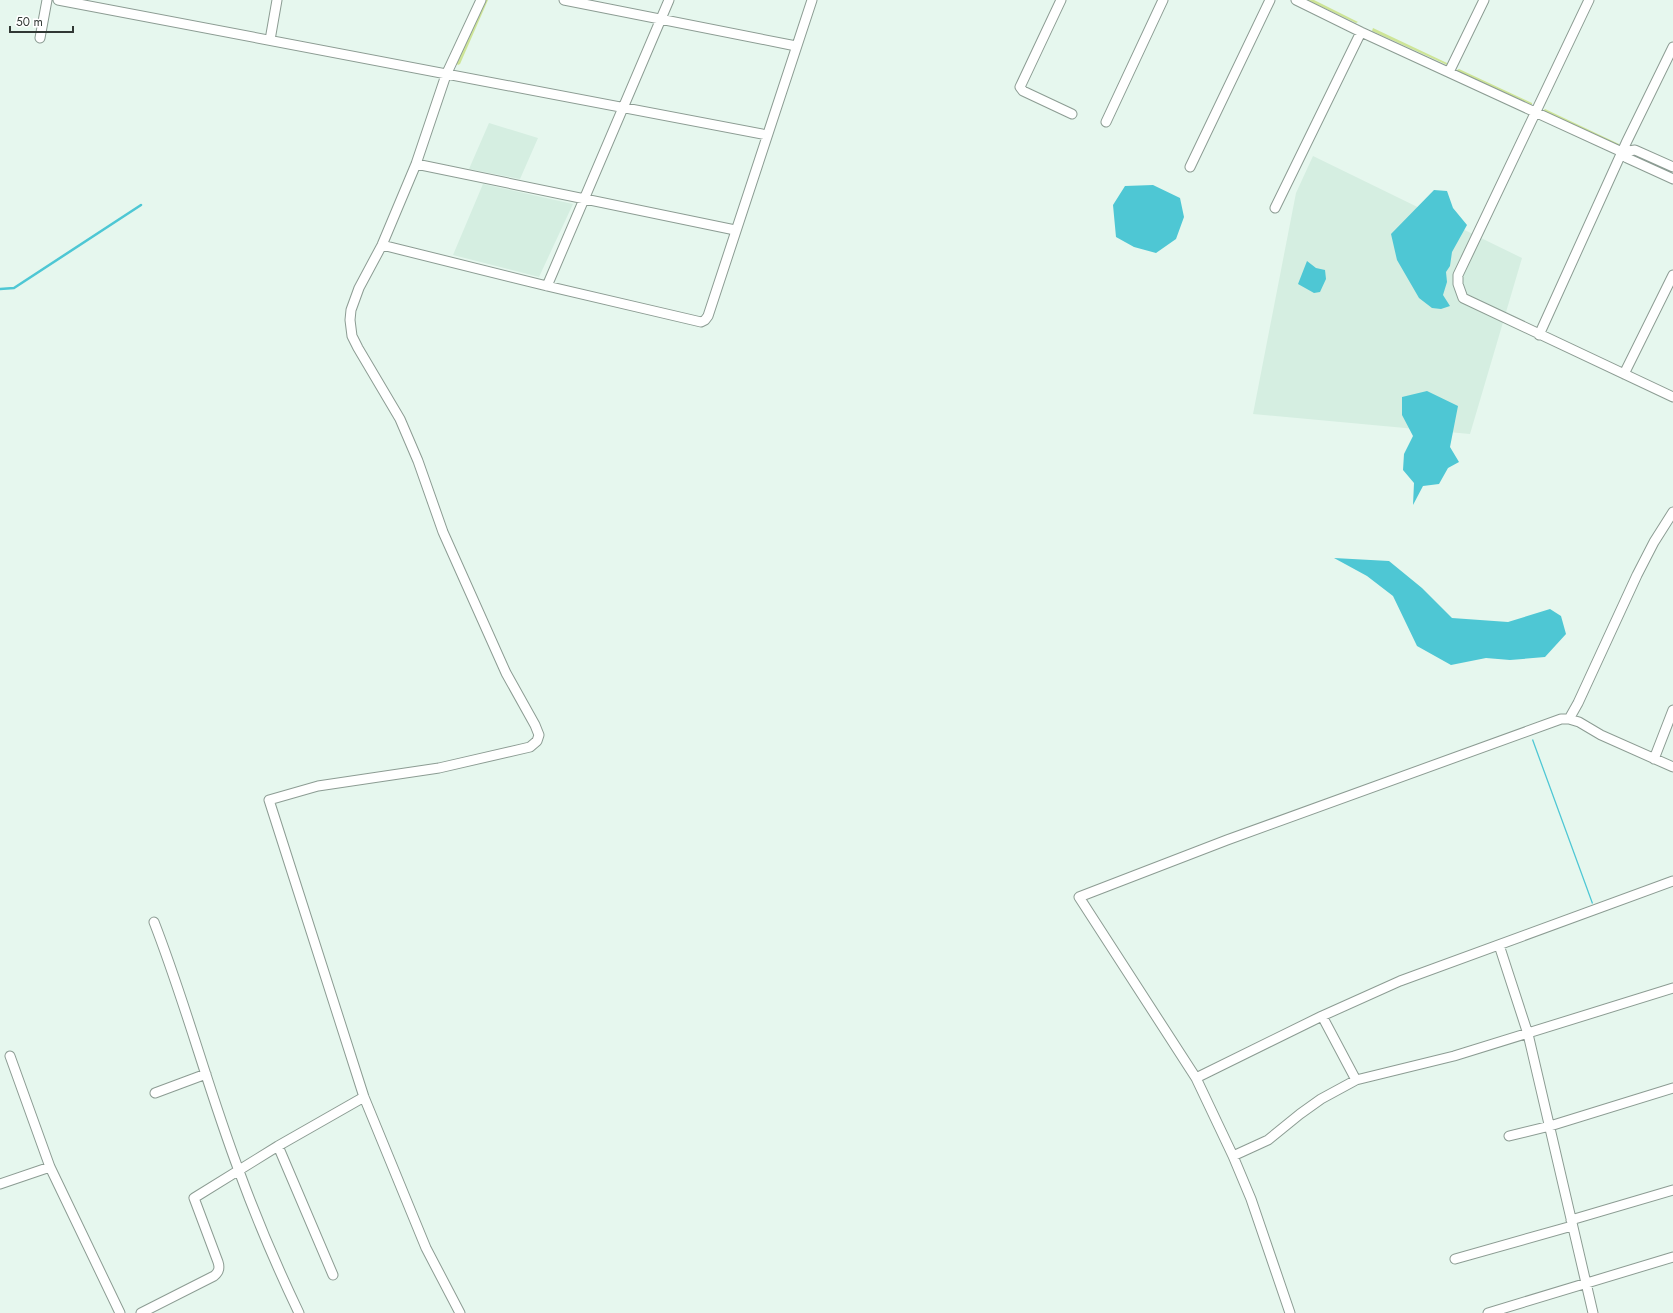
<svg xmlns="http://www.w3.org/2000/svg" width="1673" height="1313" viewBox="0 0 1673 1313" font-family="Jost,sans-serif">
  <rect width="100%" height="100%" fill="#e6f7ee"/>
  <!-- built -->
  <path fill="#d5eee1" d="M489,123L538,138L520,179L469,169Z
    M1313,156L1522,258L1470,434L1253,414L1296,193Z
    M483,184L573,204L539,277L453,255Z"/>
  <!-- green -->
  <path fill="#cee597" d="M483,0H488L460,64L458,65L456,63Z
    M1307,0H1314L1358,22L1356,23Z
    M1373,28L1447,63V65L1372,31Z
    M1459,69L1532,103V105L1457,71V70Z
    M1545,109L1619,144V146L1543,111Z"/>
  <!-- water -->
  <path fill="#4ec7d4" d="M1153,185L1180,198L1184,217L1176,239L1156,253L1134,247L1116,237L1113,205L1125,186Z
    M1434,190L1447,191L1453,208L1467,225L1452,252L1450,266L1446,272L1447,282L1443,295L1450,306L1441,309L1432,308L1419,298L1397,260L1391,234Z
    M1307,261L1316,268L1325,270L1326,279L1320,292L1314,293L1298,284Z
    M1427,391L1458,406L1450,447L1459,462L1448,468L1439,484L1423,486L1413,505L1414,483L1403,470L1404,454L1413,436L1402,415V397Z
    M1334,558L1389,561L1422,588L1452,618L1508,622L1550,609L1561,616L1566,634L1545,657L1510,660L1486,658L1451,665L1417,646L1393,596L1367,576Z
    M1533,739L1593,903L1592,904L1532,740Z"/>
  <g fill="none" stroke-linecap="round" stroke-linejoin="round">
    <!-- stream -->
    <path stroke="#4ec7d4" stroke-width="2.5" d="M0,289L14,288L141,205"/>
    <defs>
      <path id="minor" d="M58,0L767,135
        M564,0L796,46
        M1061,0L1020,87L1023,91L1072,114
        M1296,0L1361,32L1622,152L1627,158L1673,179
        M1589,0L1458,275V284L1463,298L1673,397
        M40,38L47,0
        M270,40L277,0
        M1449,72L1484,0
        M1106,122L1163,0
        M1622,152L1635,150L1673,167
        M416,164L735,230
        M1190,167L1270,0
        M1275,208L1361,32
        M382,245L547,286L701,322L705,320L708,316L812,0
        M547,286L669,0
        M1539,335L1626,143L1673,47
        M1624,374L1673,275
        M1569,719L1578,703L1637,575L1654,542L1673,512
        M1654,759L1673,710
        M154,922C186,1004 208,1089 239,1171C257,1220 277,1267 299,1313
        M1499,945L1528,1034L1593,1313
        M1322,1016L1356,1080
        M10,1056L50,1167L120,1313
        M1196,1078L1322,1016L1400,981L1673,881
        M155,1093L206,1074
        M1509,1136L1550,1126L1673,1088
        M278,1146L333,1275
        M1233,1156L1268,1140L1300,1114L1321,1099L1356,1080L1454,1056L1673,988
        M0,1184L50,1167
        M1571,1220L1673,1190
        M1455,1259L1572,1226
        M141,1313L214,1276C219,1272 220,1268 218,1262L194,1198L278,1146L364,1097
        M460,1313L426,1248L364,1097L269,800L318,786L439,768L530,747L537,741L539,735L535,725L506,673L443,532L418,461L400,419L358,348L352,336L350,320L351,310L359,288L382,245L416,164L446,75L481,0
        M1290,1313L1251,1199L1233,1156L1196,1078L1079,897L1227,840L1561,719H1569L1579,722L1601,735L1673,767
        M1488,1313L1673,1257"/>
    </defs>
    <!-- minor casing -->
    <use href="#minor" stroke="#8c9c93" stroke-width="11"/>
    <!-- minor -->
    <use href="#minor" stroke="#fff" stroke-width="9"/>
  </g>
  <!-- scale -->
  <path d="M10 26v6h63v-6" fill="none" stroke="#313834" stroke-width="2"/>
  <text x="16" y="26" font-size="12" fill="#313834" stroke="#ffffff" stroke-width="3" paint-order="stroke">50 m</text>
</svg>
